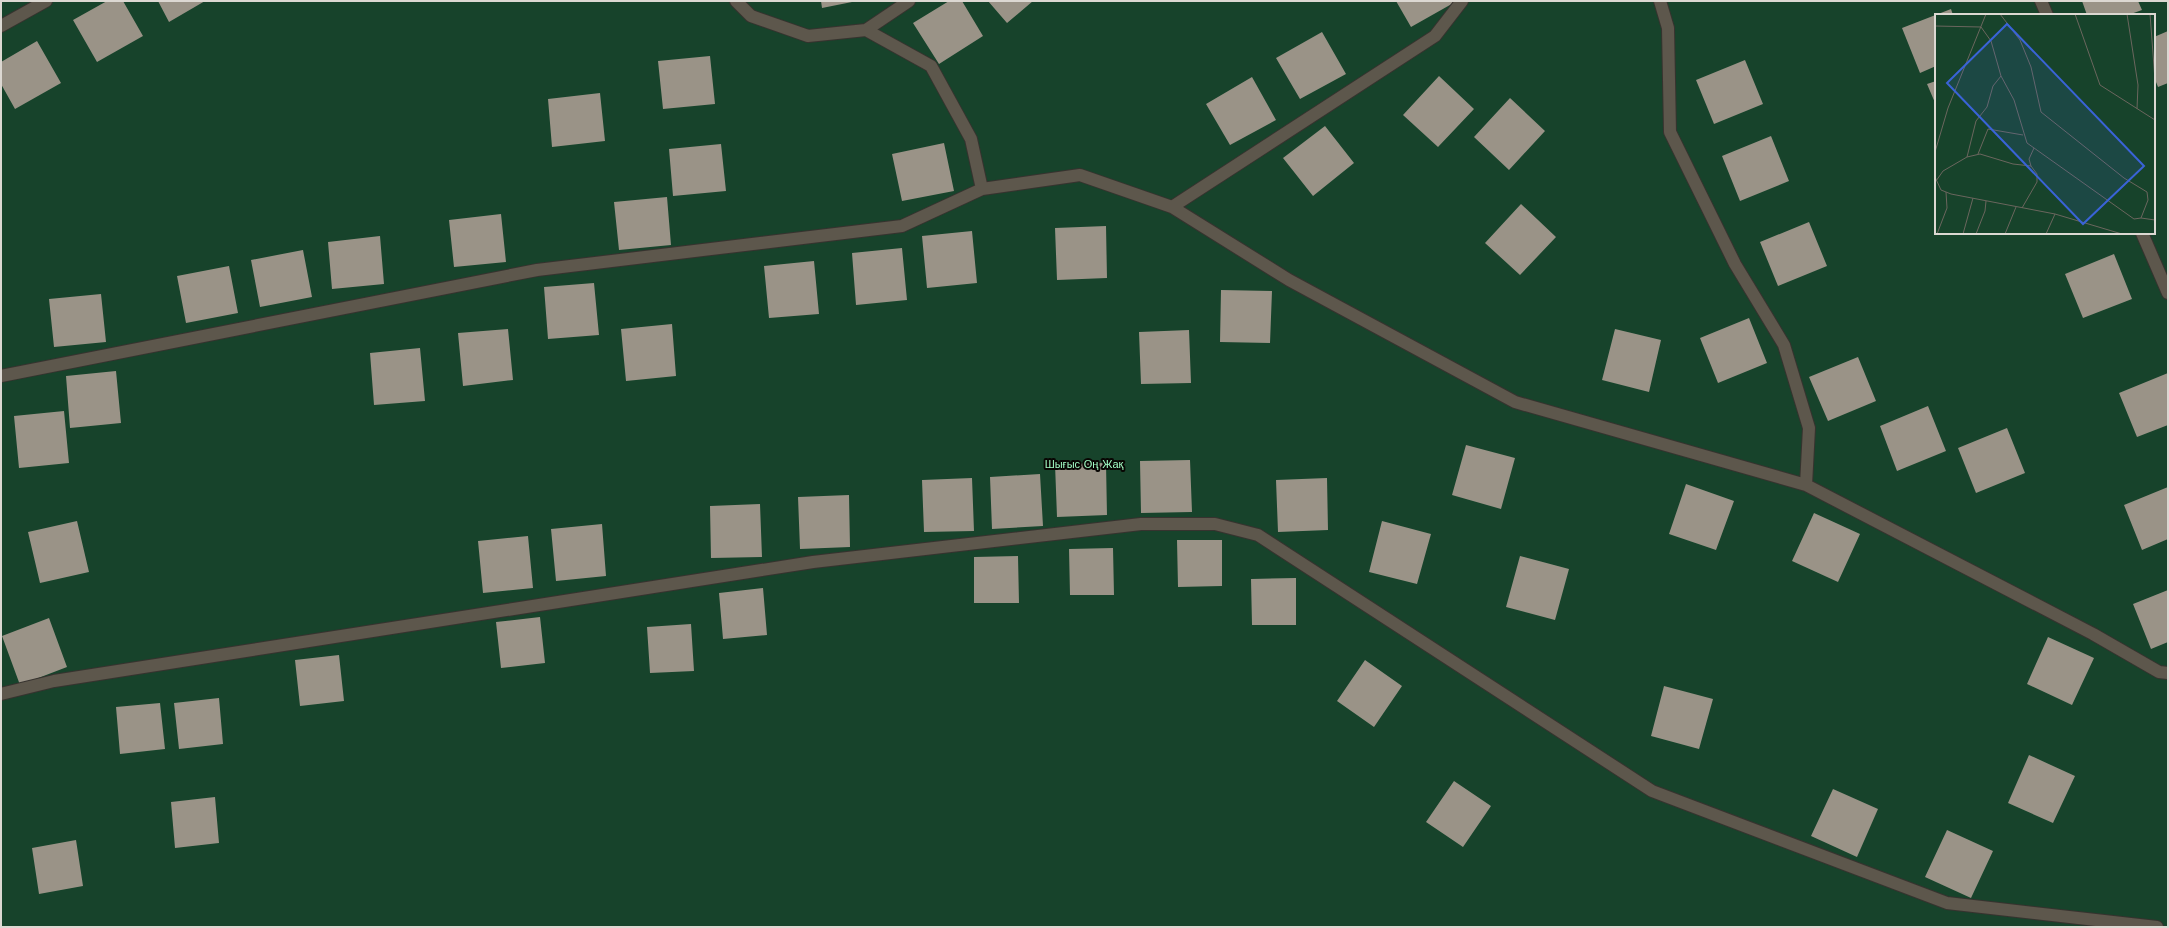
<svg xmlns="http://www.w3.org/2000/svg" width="2169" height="928" viewBox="0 0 2169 928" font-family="'Work Sans',sans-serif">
  <rect width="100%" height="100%" fill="#201a11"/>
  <!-- green -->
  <path fill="#17432b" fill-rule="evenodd" d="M1,1H2168V927H1ZM1936,15H2154V233H1936Z"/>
  <!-- building -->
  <path fill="#9a9387" d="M107,1H123L143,36L97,62L73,20Z
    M158,1H205L169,22Z
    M821,1H851L852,2L822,8Z
    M949,1H962L983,36L939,64L913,23Z
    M988,1H1033L1007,23Z
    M1396,1H1457L1411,27Z
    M2082,1H2138L2142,10L2128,15H2087Z
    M1951,9L1953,15H1936V66L1920,73L1902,28Z
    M2168,31V83L2158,87L2154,77V37Z
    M1322,32L1346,74L1300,99L1276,58Z
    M37,41L61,83L15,109L1,84V62Z
    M710,56L715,104L663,109L658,61Z
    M1745,60L1763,104L1714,124L1696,80Z
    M1439,76L1474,109L1438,147L1403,115Z
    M1252,77L1276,120L1230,145L1206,104Z
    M1936,81V105L1927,84Z
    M600,93L605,141L552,147L548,99Z
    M1510,98L1545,131L1509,170L1474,137Z
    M1325,126L1354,163L1313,196L1283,158Z
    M1771,136L1789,181L1740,201L1722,156Z
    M944,143L954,191L902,201L892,154Z
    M721,144L726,191L673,196L669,149Z
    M667,197L671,245L619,250L614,202Z
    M1521,204L1556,237L1520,275L1485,243Z
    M501,214L506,262L454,267L449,220Z
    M1809,222L1827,266L1778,286L1760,242Z
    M1106,226L1107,278L1057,280L1055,228Z
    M972,231L977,283L927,288L922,236Z
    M380,236L384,284L332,289L328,242Z
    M902,248L907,300L856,305L852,253Z
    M303,250L312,297L260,307L251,260Z
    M2114,254L2132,299L2083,318L2065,274Z
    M814,261L819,314L769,318L764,266Z
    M229,266L238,313L186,323L177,276Z
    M594,283L599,335L548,339L544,287Z
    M1221,290L1272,291L1270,343L1220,342Z
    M101,294L106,342L54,347L49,299Z
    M1749,318L1767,363L1718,383L1700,338Z
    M672,324L676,376L626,381L621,329Z
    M508,329L513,380L463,386L458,333Z
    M1615,329L1661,340L1649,392L1602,380Z
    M1189,330L1191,383L1141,384L1139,332Z
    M420,348L425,401L374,405L370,353Z
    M1858,357L1876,401L1828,421L1809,377Z
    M116,371L121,423L70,428L66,376Z
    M2168,373V425L2137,437L2119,393Z
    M1928,406L1946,451L1897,471L1880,426Z
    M64,411L69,463L19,468L14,416Z
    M2007,428L2025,473L1976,493L1958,448Z
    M1466,445L1515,458L1501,509L1452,495Z
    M1190,460L1192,512L1141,513L1140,461Z
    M1106,463L1107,515L1057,517L1055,464Z
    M1040,474L1043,526L992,529L990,477Z
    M972,478L974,531L924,532L922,480Z
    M1327,478L1328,530L1278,532L1276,480Z
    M1686,484L1734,501L1716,550L1669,534Z
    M2168,487V539L2142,550L2124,505Z
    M849,495L850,547L800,549L798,497Z
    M760,504L762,557L711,558L710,506Z
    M1814,513L1860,534L1838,582L1792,561Z
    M77,521L89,572L40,583L28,532Z
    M1382,521L1431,534L1417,584L1369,572Z
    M602,524L606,576L556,581L551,529Z
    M528,536L533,588L483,593L478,541Z
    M1177,540H1222V586L1178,587Z
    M1113,548L1114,595H1070L1069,549Z
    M1018,556L1019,603H974V557Z
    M1520,556L1569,569L1555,620L1506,607Z
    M1296,578V625H1252L1251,579Z
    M763,588L767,635L723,639L719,593Z
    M2168,590V642L2151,649L2133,604Z
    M540,617L545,663L501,668L496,622Z
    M49,618L67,667L20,685L2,636Z
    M691,624L694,671L650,673L647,627Z
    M2048,637L2094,658L2072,705L2027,684Z
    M339,655L344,701L300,706L295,660Z
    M1365,660L1402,686L1374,727L1337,701Z
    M1664,686L1713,699L1699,749L1651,736Z
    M219,698L223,744L179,749L174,703Z
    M160,703L165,749L120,754L116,707Z
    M2029,755L2075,776L2053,823L2008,803Z
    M1454,781L1491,806L1463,847L1426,822Z
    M1833,789L1878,809L1857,857L1811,836Z
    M215,797L219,843L175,848L171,802Z
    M1947,830L1993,851L1971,898L1925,877Z
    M76,840L83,886L39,894L32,848Z"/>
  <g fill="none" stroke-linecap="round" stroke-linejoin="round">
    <defs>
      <path id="minor" d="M736,1L751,16L808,36L866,30
        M909,1L866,30L931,66L971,139L982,189
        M1660,1L1668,28L1670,132L1735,264L1784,345L1809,428L1806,485
        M2041,1L2047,15
        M1,26L46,1
        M1172,207L1435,36L1462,1
        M2142,233L2168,293
        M1,376L537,270L902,226L982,189L1080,175L1172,207L1289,280L1515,402L1806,485L2093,634L2159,672L2168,673
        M1,694L54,681L813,562L1141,524H1215L1258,535L1652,791L1947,903L2157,927"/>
    </defs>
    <!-- minor casing -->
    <use href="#minor" stroke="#37332f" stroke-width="14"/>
    <!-- minor -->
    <use href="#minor" stroke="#5d574c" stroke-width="12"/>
  </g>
  <g text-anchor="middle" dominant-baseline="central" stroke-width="4" stroke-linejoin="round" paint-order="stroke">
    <!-- park labels -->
    <g font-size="11" fill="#a1fcc4" stroke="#080603">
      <text x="1084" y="464">Шығыс Оң Жақ</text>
    </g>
  </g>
  <!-- overview -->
  <g transform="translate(1935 14)">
    <rect width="220" height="220" fill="#201a11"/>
    <path d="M0,0H220V220H0Z" fill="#17432b"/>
    <path fill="none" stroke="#6b665e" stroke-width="1" d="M65,0L85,26L96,53L106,98L189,164L212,178L213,186L206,204L220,206M140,0L165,71L220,106M192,0L203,71L202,95M215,0L220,66M0,12L46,13L56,27L66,62L79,86L92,129L199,205L206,204M0,138L13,94L51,0M43,140L53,115L88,121M32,143L45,140L78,150L96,152L94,145L99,134M0,163L6,176L16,180L120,200L187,220M1,167L8,157L32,143L41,107L52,93L58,72L66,62M87,194L102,168V160L96,152M2,220L12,194L11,178M28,220L38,184M41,220L50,197L51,187M70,220L81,193M111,220L120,200"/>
    <path fill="#3a63d7" fill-opacity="0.15" stroke="#3a63d7" stroke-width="2" d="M72,10L209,152L148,210L12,69Z"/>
    <rect width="220" height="220" fill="none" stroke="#dcd8d2" stroke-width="2"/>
  </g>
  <!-- border -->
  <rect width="2169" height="928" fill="none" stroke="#dcd8d2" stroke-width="4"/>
</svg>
